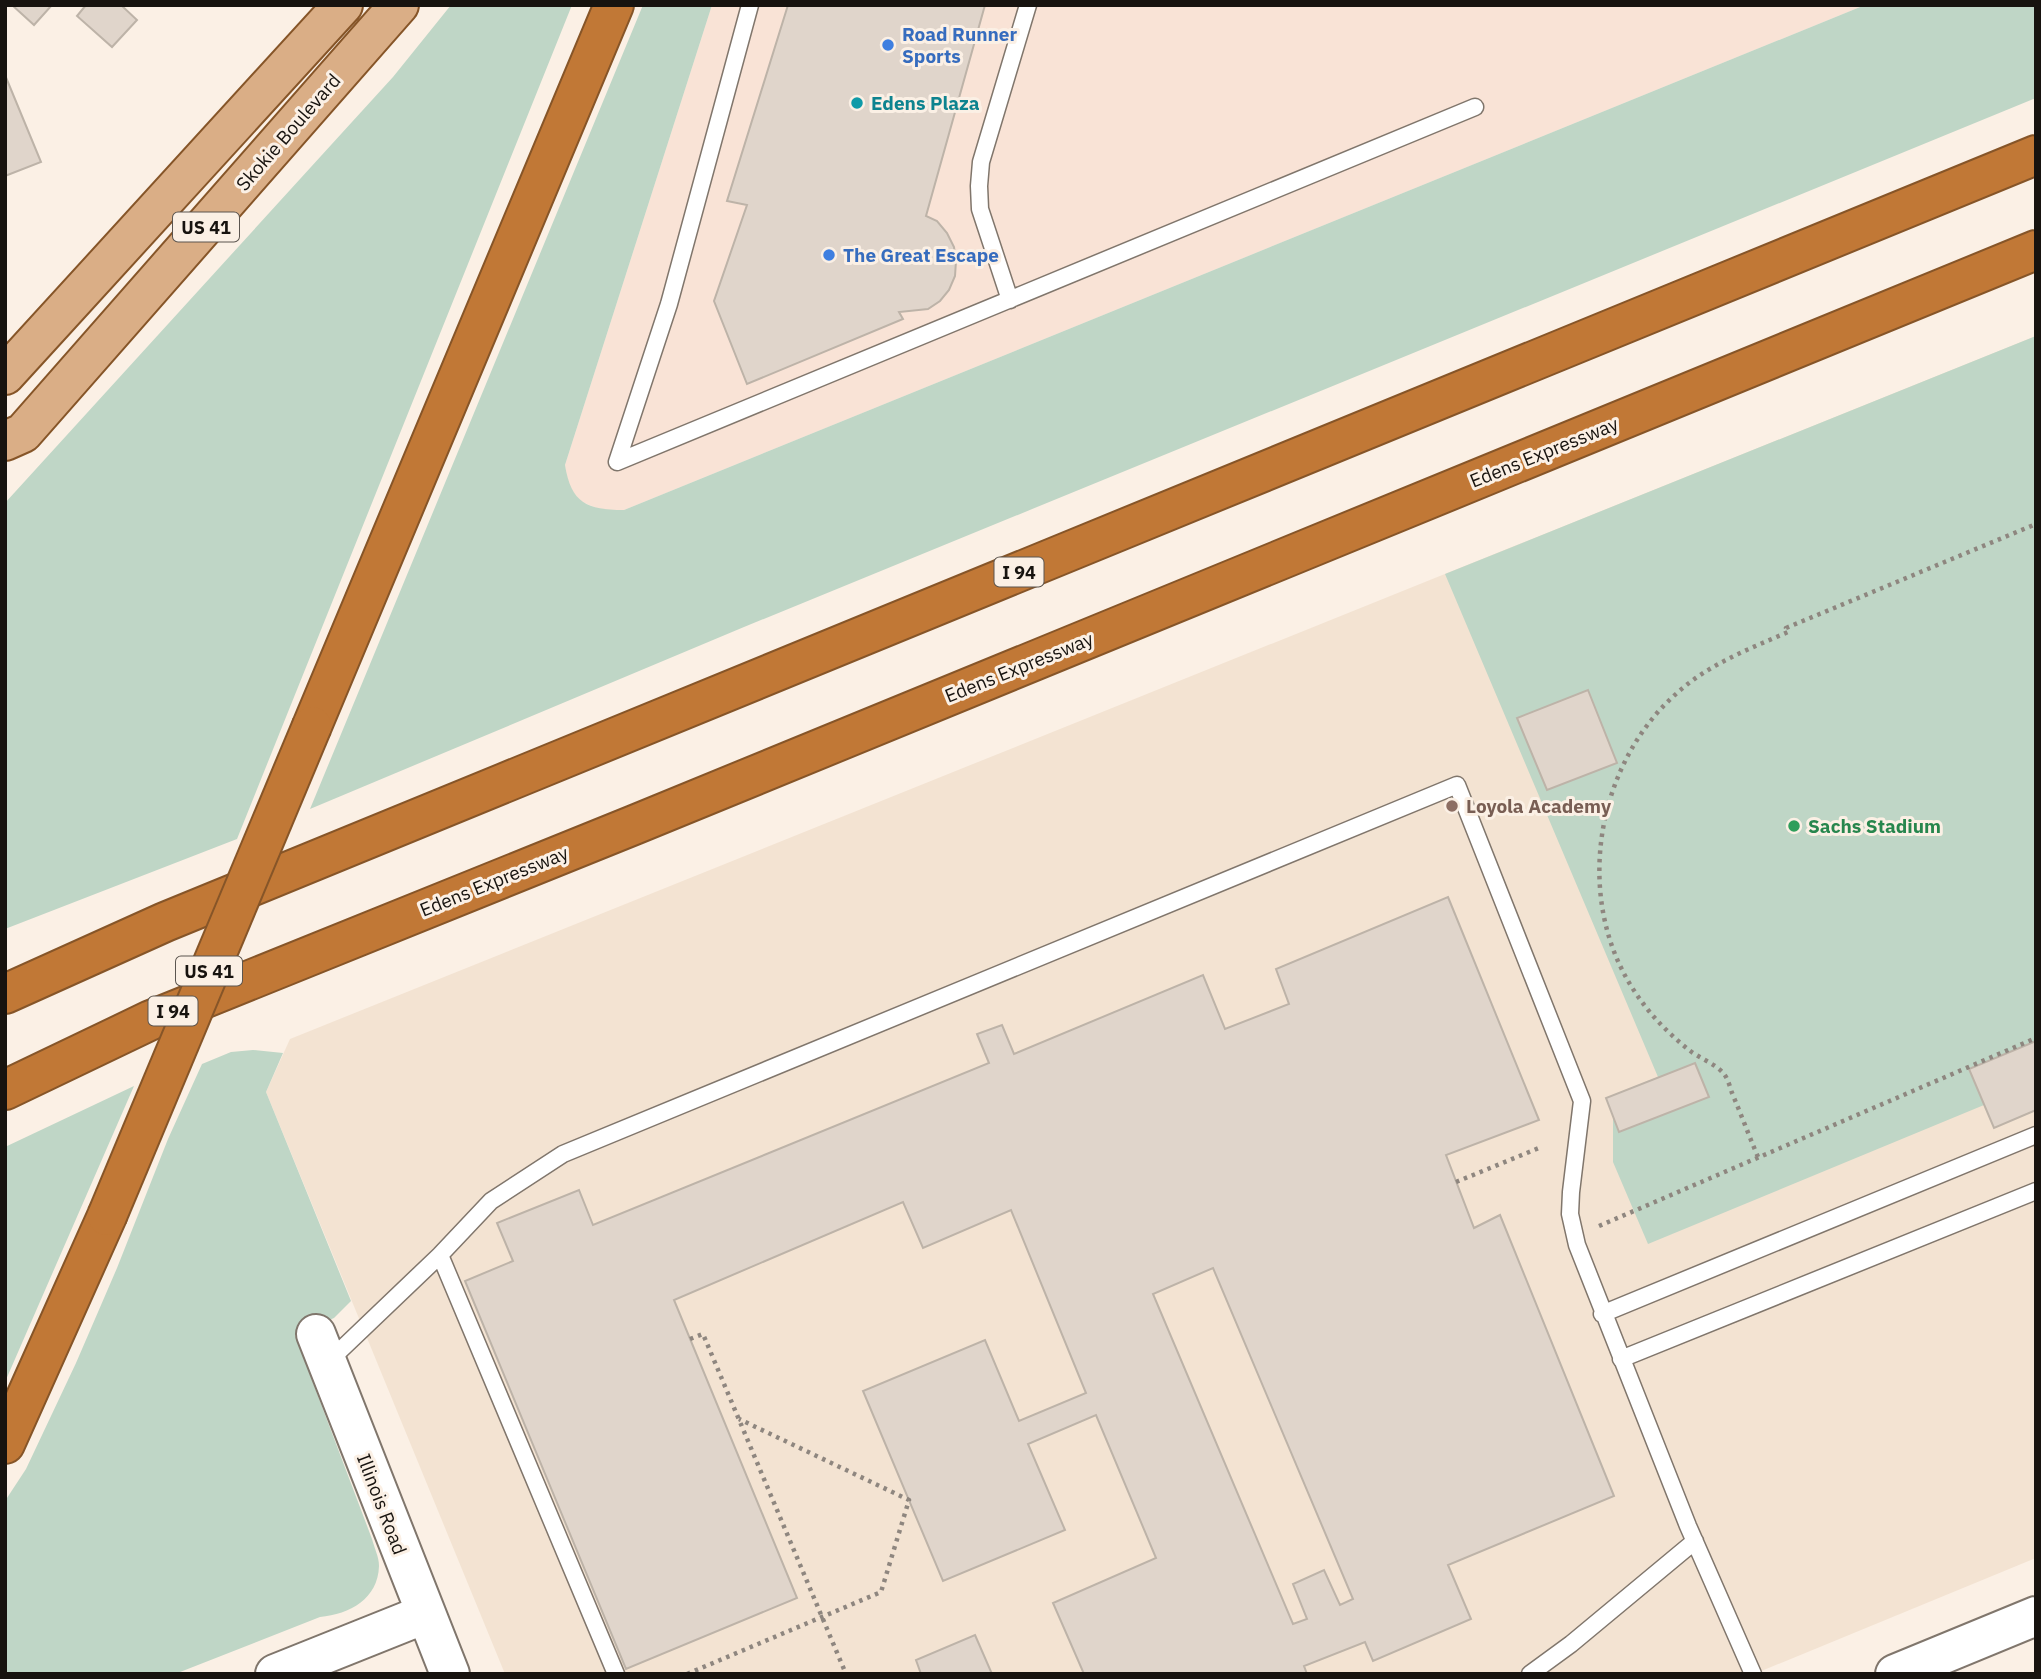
<svg xmlns="http://www.w3.org/2000/svg" width="2041" height="1679" viewBox="0 0 2041 1679" font-family="'IBM Plex Sans',sans-serif">
  <rect width="100%" height="100%" fill="#fbf0e5"/>
  <!-- commercial -->
  <path fill="#f9e3d6" d="M712,5H1865L624,510H601L580,501L568,485L565,465Z"/>
  <!-- built -->
  <path fill="#f3e3d2" d="M2036,336V1558L1754,1674H505L266,1092L290,1039Z"/>
  <!-- green -->
  <path fill="#bfd6c6" d="M451,5H572L237,839L5,929V503L393,77Z
    M643,5H712L565,465C571,503 587,510 624,510L1865,5H2036V98L744,627L310,809Z
    M2036,336V1110L1994,1128L1984,1105L1648,1244L1613,1162V1116L1606,1098L1658,1077L1445,574Z
    M253,1050L283,1053L266,1092L351,1301L334,1318L295,1335L372,1539C374,1547 379,1557 379,1566C378,1599 350,1614 320,1617L175,1674H5V1501L26,1469L76,1363L117,1268L168,1139L202,1064L231,1052Z
    M134,1086L5,1382V1147Z"/>
  <!-- building -->
  <path fill="#e0d5cb" stroke="#bdb3a8" stroke-width="2" fill-rule="evenodd" d="M12,5H52L34,25Z
    M86,5H121L137,20L112,47L77,16Z
    M788,5H985L926,216L937,221L947,233L954,247L956,261L955,276L949,290L940,301L928,309L899,312L903,319L747,384L714,301L747,205L727,201Z
    M5,75L41,162L5,176Z
    M1588,690L1617,763L1547,790L1517,718Z
    M1448,897L1539,1120L1446,1155L1474,1228L1500,1215L1614,1496L1448,1565L1471,1619L1373,1661L1365,1642L1304,1666L1307,1674H1084L1053,1603L1156,1558L1096,1415L1028,1444L1065,1530L943,1581L863,1391L985,1340L1019,1421L1086,1393L1011,1210L923,1248L903,1202L674,1300L797,1598L626,1669L465,1281L513,1261L497,1223L579,1190L593,1225L989,1063L977,1034L1002,1025L1014,1054L1203,975L1225,1029L1289,1004L1276,969ZM1213,1268L1353,1599L1340,1605L1324,1570L1293,1584L1307,1619L1293,1624L1153,1294Z
    M2036,1041V1110L1994,1128L1969,1069Z
    M1695,1063L1709,1097L1619,1132L1606,1098Z
    M975,1635L992,1674H921L916,1660Z"/>
  <g fill="none" stroke-linecap="round" stroke-linejoin="round">
    <defs>
      <path id="service" d="M750,5L669,304L617,462L1475,107
        M1010,300L980,209L979,186L981,162L1028,5
        M440,1255L616,1674
        M1602,1314L2036,1135
        M1621,1359L2036,1191
        M328,1362L440,1255L491,1201L563,1154L1457,785L1582,1101L1571,1192L1570,1214L1577,1245L1688,1526L1753,1674
        M1530,1674L1571,1644L1695,1541"/>
      <path id="tertiary" d="M316,1334L450,1674
        M275,1674L425,1614
        M1895,1674L2036,1616"/>
      <path id="primary" d="M5,375L343,5
        M5,441L23,433L399,5"/>
      <path id="motorway" d="M312,726L614,5
        M5,994L165,922L2036,155
        M5,1090L151,1020L634,825L2036,250
        M5,1444L107,1216"/>
    </defs>
    <!-- service casing -->
    <use href="#service" stroke="#80766c" stroke-width="19"/>
    <!-- tertiary casing -->
    <use href="#tertiary" stroke="#80766c" stroke-width="42"/>
    <!-- primary casing -->
    <use href="#primary" stroke="#865528" stroke-width="42"/>
    <!-- motorway casing -->
    <use href="#motorway" stroke="#865528" stroke-width="42"/>
    <!-- path -->
    <path stroke="#8e867f" stroke-width="4.5" stroke-dasharray="3.5 5" stroke-linecap="butt" d="M1758,1157C1749,1136 1741,1114 1732,1093C1730,1087 1728,1079 1724,1074C1716,1064 1699,1058 1689,1050C1668,1033 1650,1015 1635,992C1573,900 1595,765 1677,693C1709,664 1749,649 1788,632L1786,628L2036,524
      M1456,1182L1539,1148
      M1599,1226L2036,1038
      M690,1339L703,1334L846,1674
      M687,1674L881,1592L909,1500L739,1419"/>
    <!-- service -->
    <use href="#service" stroke="#fff" stroke-width="16"/>
    <!-- tertiary -->
    <use href="#tertiary" stroke="#fff" stroke-width="38"/>
    <!-- primary -->
    <use href="#primary" stroke="#daae86" stroke-width="38"/>
    <!-- motorway -->
    <use href="#motorway" stroke="#c17836" stroke-width="38"/>
    <defs>
      <path id="motorway-bridge" d="M107,1216L312,726"/>
    </defs>
    <!-- motorway-bridge casing -->
    <use href="#motorway-bridge" stroke="#865528" stroke-width="42" stroke-linecap="butt"/>
    <!-- motorway-bridge -->
    <use href="#motorway-bridge" stroke="#c17836" stroke-width="38"/>
  </g>
  <!-- markers -->
  <g fill="#3f7fe0" stroke="#fbf0e5" stroke-width="2.5">
    <circle cx="888" cy="45" r="7"/>
    <circle cx="829" cy="255" r="7"/>
  </g>
  <circle fill="#0f9aa8" stroke="#fbf0e5" stroke-width="2.5" cx="857" cy="103" r="7"/>
  <circle fill="#8d6e63" stroke="#fbf0e5" stroke-width="2.5" cx="1452" cy="806" r="7"/>
  <circle fill="#2e9e5b" stroke="#fbf0e5" stroke-width="2.5" cx="1794" cy="826" r="7"/>
  <g text-anchor="middle" dominant-baseline="central" stroke-width="6" stroke-linejoin="round" paint-order="stroke">
    <!-- shield labels -->
    <g fill="#fbf0e5" stroke="#5b554f" stroke-width="2">
      <rect x="173" y="212.5" width="66" height="29" rx="5"/>
      <rect x="994.5" y="557.5" width="49" height="29" rx="5"/>
      <rect x="176" y="956.5" width="66" height="29" rx="5"/>
      <rect x="148.5" y="996.5" width="49" height="29" rx="5"/>
    </g>
    <g font-size="18" font-weight="bold" fill="#17130f">
      <text x="206" y="227">US 41</text>
      <text x="1019" y="572">I 94</text>
      <text x="209" y="971">US 41</text>
      <text x="173" y="1011">I 94</text>
    </g>
    <!-- shop labels -->
    <g font-size="19" font-weight="bold" fill="#366cbe" stroke="#fbf0e5" text-anchor="start">
      <text x="902" y="34">Road Runner<tspan x="902" dy="22">Sports</tspan></text>
      <text x="843" y="255">The Great Escape</text>
    </g>
    <!-- culture labels -->
    <g font-size="19" font-weight="bold" fill="#0d838f" stroke="#fbf0e5" text-anchor="start">
      <text x="871" y="103">Edens Plaza</text>
    </g>
    <!-- street labels -->
    <g font-size="19" fill="#17130f" stroke="#fbf0e5">
      <text transform="translate(288 132) rotate(-49)">Skokie Boulevard</text>
      <text transform="translate(1544 452) rotate(-22)">Edens Expressway</text>
      <text transform="translate(1019 667) rotate(-22)">Edens Expressway</text>
      <text transform="translate(494 881) rotate(-22)">Edens Expressway</text>
      <text transform="translate(382 1504) rotate(69)">Illinois Road</text>
    </g>
    <!-- education labels -->
    <g font-size="19" font-weight="bold" fill="#785e54" stroke="#fbf0e5" text-anchor="start">
      <text x="1466" y="806">Loyola Academy</text>
    </g>
    <!-- leisure labels -->
    <g font-size="19" font-weight="bold" fill="#27864d" stroke="#fbf0e5" text-anchor="start">
      <text x="1808" y="826">Sachs Stadium</text>
    </g>
  </g>
  <!-- border -->
  <rect width="2041" height="1679" fill="none" stroke="#17130f" stroke-width="14"/>
</svg>
